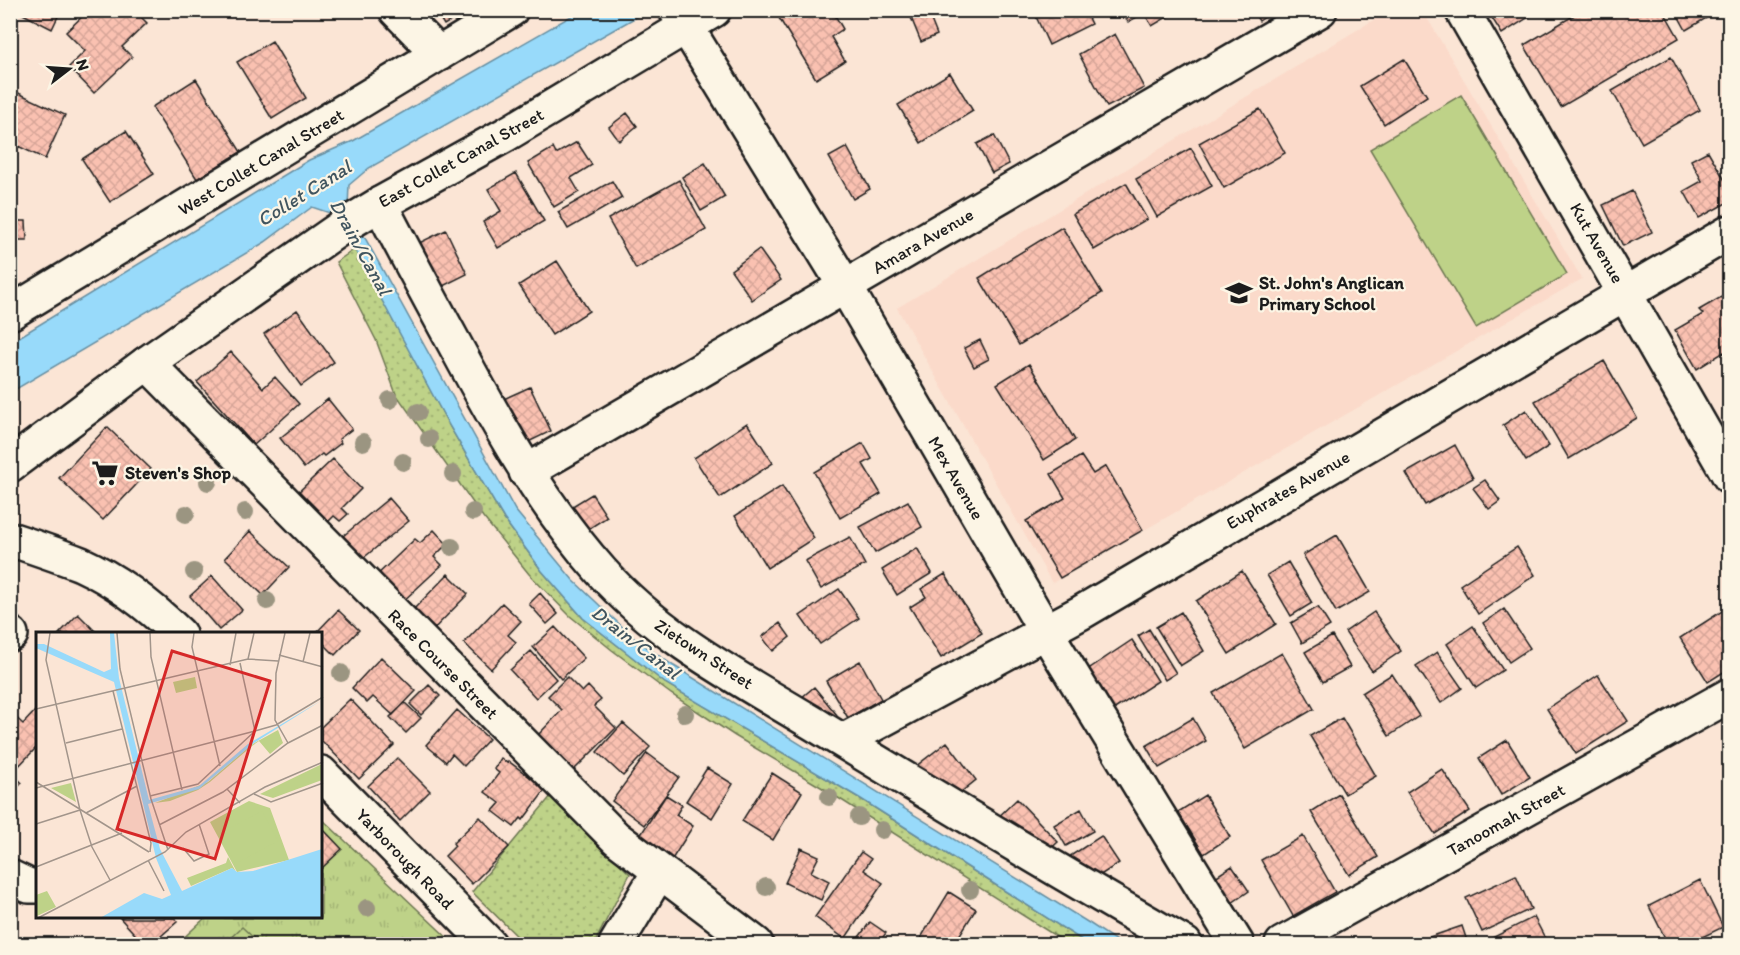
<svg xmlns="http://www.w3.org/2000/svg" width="1740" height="955" viewBox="0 0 1740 955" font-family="Itim,sans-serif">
  <defs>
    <pattern id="grass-dots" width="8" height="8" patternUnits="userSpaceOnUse" patternTransform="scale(1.5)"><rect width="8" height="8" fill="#bed288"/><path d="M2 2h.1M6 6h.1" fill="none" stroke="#a3b475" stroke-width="1.8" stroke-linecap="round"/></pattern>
    <pattern id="park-tufts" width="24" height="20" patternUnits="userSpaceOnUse" patternTransform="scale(1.5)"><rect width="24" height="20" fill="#bed288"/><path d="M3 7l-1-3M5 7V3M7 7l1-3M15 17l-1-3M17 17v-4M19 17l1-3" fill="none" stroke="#a3b475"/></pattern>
    <pattern id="building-cross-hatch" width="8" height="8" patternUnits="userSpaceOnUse" patternTransform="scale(1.5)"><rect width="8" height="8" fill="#fac1b1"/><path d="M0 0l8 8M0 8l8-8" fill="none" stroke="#d6a598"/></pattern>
  </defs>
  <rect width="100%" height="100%" fill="#fbe5d5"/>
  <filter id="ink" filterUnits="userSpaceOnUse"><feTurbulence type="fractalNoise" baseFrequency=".0167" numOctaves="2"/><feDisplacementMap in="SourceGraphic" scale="12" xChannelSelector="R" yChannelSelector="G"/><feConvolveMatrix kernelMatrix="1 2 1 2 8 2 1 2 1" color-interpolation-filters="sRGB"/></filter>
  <g filter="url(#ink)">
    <!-- built -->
    <path fill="#fbdaca" d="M1390,10L1423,11L1582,279L1052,583L897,308Z"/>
    <!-- grass -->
    <path fill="url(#grass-dots)" stroke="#6d7752" stroke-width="1.5" d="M355,249L450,427L504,519L542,571L583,618L665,683L861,799L1088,944H1068L821,787L735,736L671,694L612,650L570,616L529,574L483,517L396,394L376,340L336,262Z
      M551,796L630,874L594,944H525L472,892Z"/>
    <!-- park -->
    <path fill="url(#park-tufts)" stroke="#6d7752" stroke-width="1.5" d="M321,818L454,944H177L205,918H321Z"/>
    <!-- pitch -->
    <path fill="#bed288" stroke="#6d7752" stroke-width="1.5" d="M1461,95L1567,274L1476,328L1370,149Z
      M242,927L260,944H224Z"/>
    <!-- water -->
    <path fill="#98dafa" stroke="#668ea1" stroke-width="1.5" d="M580,11H647L369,168L349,185L348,207L515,510L573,580L635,639L674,666L1089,923L1121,944H1088L861,799L665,683L583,618L542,571L504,519L450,427L336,215L312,207L265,242L11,392V342L309,160L353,141Z"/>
    <!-- building -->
    <path fill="url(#building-cross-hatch)" stroke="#1c1c1c" stroke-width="1.5" d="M15,10H61L52,29Z
      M89,10H134L147,23L122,47L132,57L94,93L69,67L85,51L66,32Z
      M435,10H469L444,25Z
      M779,10H832L843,29L831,37L845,61L816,79L776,13Z
      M920,10H927L937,35L921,42L910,15Z
      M1033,10H1084L1091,24L1049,45Z
      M1121,10H1179L1152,26L1144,13L1128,22Z
      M1252,10H1275L1259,21Z
      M1487,10H1540L1502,34Z
      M1583,10H1663L1679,38L1561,107L1524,45Z
      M1675,10H1720L1686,30Z
      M1115,34L1144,88L1107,107L1079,54Z
      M272,41L306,98L272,119L237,62Z
      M1671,57L1700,110L1642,143L1612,91Z
      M1404,59L1427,96L1384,124L1360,86Z
      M950,73L973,111L921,143L898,105Z
      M196,79L241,152L197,179L152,107Z
      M10,89L65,115L45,159L18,146L10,160Z
      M1260,109L1285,153L1224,188L1199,143Z
      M627,113L637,126L619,141L609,127Z
      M126,131L154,174L110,202L82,159Z
      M994,135L1009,164L992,173L977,144Z
      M577,142L592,165L571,178L579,192L554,207L528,163L553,148L556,154Z
      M847,147L870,189L853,199L829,157Z
      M1191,148L1212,186L1157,217L1136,179Z
      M1708,151L1730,189V201L1699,218L1684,191L1702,181L1691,160Z
      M705,163L725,197L701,211L682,177Z
      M516,173L544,221L498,248L483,222L501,211L488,189Z
      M679,180L706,230L636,269L608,219Z
      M612,181L622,198L568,229L558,212Z
      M1126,183L1147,219L1094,250L1073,214Z
      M1632,191L1652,232L1623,246L1603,205Z
      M10,206H17L18,221H26L27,240H14L15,268H10Z
      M1062,227L1102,293L1019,345L979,278Z
      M446,230L467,274L441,287L419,243Z
      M759,249L781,280L752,300L731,270Z
      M557,261L589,311L552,335L519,285Z
      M1730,292V362L1724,352L1697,369L1675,330L1703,314L1699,310Z
      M297,310L334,362L301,386L264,334Z
      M980,340L989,359L974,367L964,348Z
      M231,352L263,388L275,377L299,404L254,445L197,382Z
      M1604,361L1637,418L1569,459L1535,401Z
      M1029,364L1075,440L1044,460L997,384Z
      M530,387L551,431L518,447L497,402Z
      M328,399L352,429L339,439L341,443L324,456L322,454L304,468L280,438Z
      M1526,410L1549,446L1526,461L1503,425Z
      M747,423L773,463L720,498L694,458Z
      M107,427L151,469L103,520L59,478Z
      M863,443L872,459L863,464L881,494L840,518L814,472Z
      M1455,445L1473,478L1425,505L1406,473Z
      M1081,456L1093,474L1106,466L1143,530L1060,578L1026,521L1065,498L1051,474Z
      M333,459L361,489L342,508L348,514L340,521L334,516L321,529L292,498Z
      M1485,480L1500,501L1489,509L1473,488Z
      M782,486L814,538L767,568L735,516Z
      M592,494L607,517L576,537L561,513Z
      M389,498L409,521L362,559L343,536Z
      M908,501L922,527L875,553L860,527Z
      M434,530L447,544L434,557L442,565L400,604L375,577L415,539L420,543Z
      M250,531L289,567L263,595L225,558Z
      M1337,535L1370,592L1336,612L1303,555Z
      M850,537L865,565L821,589L805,561Z
      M1517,547L1535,575L1478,614L1460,585Z
      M917,548L932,573L897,595L882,570Z
      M1288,562L1312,603L1291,616L1267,575Z
      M1242,571L1276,624L1229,654L1196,601Z
      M448,574L468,594L430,633L410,613Z
      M945,574L982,633L941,658L910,607L926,597L921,589Z
      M212,576L242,610L219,630L190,596Z
      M839,589L859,618L820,644L800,616Z
      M540,593L558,614L547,624L529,604Z
      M502,603L521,621L508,635L516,642L491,669L464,643Z
      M1730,606V668L1708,682L1680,638Z
      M1318,607L1330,626L1302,643L1291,623Z
      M1504,609L1530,648L1509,662L1483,623Z
      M338,610L359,630L335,655L321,641V634H315Z
      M1181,612L1204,651L1180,666L1156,627Z
      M1374,612L1401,651L1372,671L1345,632Z
      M78,614L98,634H59Z
      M780,623L790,637L773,651L762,637Z
      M1473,626L1503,670L1476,688L1447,644Z
      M555,627L584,658L561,679L533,647Z
      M1149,629L1176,673L1165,680L1138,636Z
      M1332,636L1350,667L1323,682L1305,652Z
      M1132,640L1158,681L1107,714L1081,674Z
      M531,651L556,679L536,698L510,670Z
      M1437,652L1462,688L1441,703L1416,666Z
      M1282,653L1314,709L1245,749L1213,693Z
      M381,657L416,691L393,715L373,697L367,703L352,688Z
      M860,661L881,699L848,718L826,681Z
      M1392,674L1419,716L1389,736L1362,693Z
      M1598,675L1628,721L1576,754L1547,709Z
      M567,677L582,692L588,686L601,700L594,706L616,728L573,771L538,735L562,710L548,696Z
      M429,685L440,696L421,715L410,704Z
      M814,687L837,715L817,731L795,703Z
      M350,699L394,745L359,779L321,740V727Z
      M405,703L421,718L406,733L390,717Z
      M38,708V749L36,748L12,773L22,783L10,794V712L23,724Z
      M457,710L489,739L464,766L452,754L446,762L426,745Z
      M1193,718L1206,741L1159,768L1146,746Z
      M1342,718L1376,776L1345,794L1310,736Z
      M623,723L650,747L623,776L597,752Z
      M1507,740L1530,777L1501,795L1479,758Z
      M947,742L976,780L945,805L915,767Z
      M647,753L679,777L644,825L612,801Z
      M397,758L430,791L400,821L368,786Z
      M501,758L507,763L508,761L546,789L523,820L521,818L514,827L493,811L500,803L485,792L499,773L494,769Z
      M707,768L733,784L712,818L686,801Z
      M1442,769L1470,811L1435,834L1407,792Z
      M772,773L802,792L773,840L742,821Z
      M1339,794L1378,857L1349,875L1311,812Z
      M666,795L682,805L676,815L693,826L671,861L638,839Z
      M1205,795L1230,837L1204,854L1178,812Z
      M1017,799L1058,842L1031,867L991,824Z
      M1081,809L1093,831L1066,846L1054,825Z
      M480,817L509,847L472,884L445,856L455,846L453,843Z
      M321,827L342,849L322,868L321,866Z
      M1101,836L1119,863L1076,891L1058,864Z
      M1303,836L1335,892L1293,916L1261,860Z
      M801,848L819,856L811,872L829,881L821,900L785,883Z
      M861,852L871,859L864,870L883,883L845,939L815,917Z
      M1232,866L1249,891L1229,905L1212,879Z
      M1516,875L1531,909L1482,932L1466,898Z
      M1700,880L1723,927L1688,944H1668L1649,906Z
      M949,892L976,909L954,944H917Z
      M1534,917L1548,944H1488L1486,941Z
      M120,918H174L178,921L152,944H144Z
      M870,922L886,933L878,944H854Z
      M1462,926L1468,944H1416L1415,942Z"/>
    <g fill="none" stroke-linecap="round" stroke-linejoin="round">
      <defs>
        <path id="street" d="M396,10L439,54
          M676,10L845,286L1046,632L1237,944
          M1462,10L1730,477
          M380,204C404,251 429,297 454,343C497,423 540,502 601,571C661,639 744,681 821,728C941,801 1063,874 1185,944
          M10,313L511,10
          M147,363L616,838L756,944
          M526,472L1320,10
          M10,634H11
          M843,741L1082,612L1730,232
          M10,877L29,886H38
          M616,944L659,872
          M1282,944L1730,695"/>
        <path id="secondary" d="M10,465L147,363L342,227L380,204L505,135L714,10
          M10,539C34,547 58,555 81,564C118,581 150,606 179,634
          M321,773L489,944"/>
      </defs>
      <!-- street casing -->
      <use href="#street" stroke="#1c1c1c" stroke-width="38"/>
      <!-- secondary casing -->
      <use href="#secondary" stroke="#1c1c1c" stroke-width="38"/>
      <!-- street -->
      <use href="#street" stroke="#fcf5e5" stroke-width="33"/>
      <!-- secondary -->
      <use href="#secondary" stroke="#fcf5e5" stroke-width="33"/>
    </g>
    <!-- trees -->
    <g fill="#9b9581">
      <circle cx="390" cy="400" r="9"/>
      <circle cx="418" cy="412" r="9"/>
      <circle cx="429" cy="439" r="9"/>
      <circle cx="363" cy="442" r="9"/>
      <circle cx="403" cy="462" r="9"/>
      <circle cx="453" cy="474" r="9"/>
      <circle cx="208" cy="482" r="9"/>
      <circle cx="245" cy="512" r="9"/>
      <circle cx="473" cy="512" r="9"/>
      <circle cx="186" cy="514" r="9"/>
      <circle cx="452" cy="547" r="9"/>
      <circle cx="194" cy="572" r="9"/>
      <circle cx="267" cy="601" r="9"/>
      <circle cx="341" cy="673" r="9"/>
      <circle cx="685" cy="714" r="9"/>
      <circle cx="829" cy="797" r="9"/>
      <circle cx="859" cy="817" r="9"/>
      <circle cx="882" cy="830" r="9"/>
      <circle cx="766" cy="887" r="9"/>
      <circle cx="970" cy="890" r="9"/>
      <circle cx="367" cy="908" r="9"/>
    </g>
  </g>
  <!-- icons -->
  <defs>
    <symbol id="school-bare" viewBox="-9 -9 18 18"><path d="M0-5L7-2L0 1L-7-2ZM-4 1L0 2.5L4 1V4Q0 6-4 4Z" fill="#1c1c1c" stroke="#fcf5e5" stroke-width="2.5" paint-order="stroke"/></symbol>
    <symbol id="supermarket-bare" viewBox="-9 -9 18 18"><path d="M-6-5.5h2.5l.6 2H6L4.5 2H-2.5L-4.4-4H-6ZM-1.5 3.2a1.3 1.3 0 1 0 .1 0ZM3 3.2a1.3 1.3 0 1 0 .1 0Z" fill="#1c1c1c" stroke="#fcf5e5" stroke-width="2.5" paint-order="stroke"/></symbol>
  </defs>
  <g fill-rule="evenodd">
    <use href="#school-bare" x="1220" y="274" width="38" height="38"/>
    <use href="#supermarket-bare" x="86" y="454" width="38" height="38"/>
  </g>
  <g text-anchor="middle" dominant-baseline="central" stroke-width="4.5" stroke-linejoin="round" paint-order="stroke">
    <!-- street labels -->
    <g font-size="18" fill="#1c1c1c" stroke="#fcf5e5">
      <text transform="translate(461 158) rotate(-29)">East Collet Canal Street</text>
      <text transform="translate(261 162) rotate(-31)">West Collet Canal Street</text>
      <text transform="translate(923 241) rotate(-30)">Amara Avenue</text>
      <text transform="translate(1597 243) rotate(60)">Kut Avenue</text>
      <text transform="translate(956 478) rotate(60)">Mex Avenue</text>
      <text transform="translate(1288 490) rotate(-30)">Euphrates Avenue</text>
      <text transform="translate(704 654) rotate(33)">Zietown Street</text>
      <text transform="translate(443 664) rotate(45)">Race Course Street</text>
      <text transform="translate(1506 820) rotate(-29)">Tanoomah Street</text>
      <text transform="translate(405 859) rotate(46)">Yarborough Road</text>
    </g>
    <!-- poi labels -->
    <g font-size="18" font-weight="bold" fill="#1c1c1c" stroke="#fcf5e5" text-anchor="start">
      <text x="1259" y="283">St. John's Anglican<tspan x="1259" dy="21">Primary School</tspan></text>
      <text x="125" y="473">Steven's Shop</text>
    </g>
    <!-- water labels -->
    <g font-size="20" font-style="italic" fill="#41555f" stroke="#fcf5e5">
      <text transform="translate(304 193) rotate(-32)">Collet Canal</text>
      <text transform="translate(361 247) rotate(61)">Drain/Canal</text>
      <text transform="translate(636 642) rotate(38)">Drain/Canal</text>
    </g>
  </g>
  <!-- overview -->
  <g transform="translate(36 632)">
    <rect width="286" height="286" fill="#fbe5d5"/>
    <path d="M242,98L247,111L234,122L223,109L216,114L174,150L162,158L134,169L119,171L172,150L215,113ZM192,225L200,240L196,236L155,254L151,246L190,231Z" fill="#bed288"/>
    <path d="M286,132V148L237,166L224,162Z" fill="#bed288"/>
    <path d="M35,151L40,170L15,156ZM213,169L234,176L253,228L201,240L174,190ZM11,259L20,275L1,284L0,263Z" fill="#bed288"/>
    <path d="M159,45L161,56L140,61L137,50ZM226,179L242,209L199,232L184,201Z" fill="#bed288"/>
    <path d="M74,1H78L83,46L113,168L163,154L212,112L286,68L218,111L163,157L112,172L124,217L146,259L196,236L201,240L217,239L286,217V286H64L108,261L126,267L135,263L120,226L78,50L0,16V12H8L68,40L75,37Z" fill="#98dafa"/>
    <path fill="none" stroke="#a2958b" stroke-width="1.5" d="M14,1L10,28L44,178L56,215L74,248M81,1L84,37L115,167L132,218M114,1L115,25L146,158M158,1L156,15L184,134M249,1L240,41L239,88L252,111M243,23L287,35M212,27L218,1M267,30L274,1M204,31L219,99M194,33L200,1M77,59L115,211L114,220M0,77L212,27L242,29M30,111L86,97M0,150L113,220M0,156L219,99L240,93L287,65M191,157L204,171M218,162L235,170L287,151M114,164L162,152L219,99M50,181L101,154M0,192L44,178M123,193L187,160L252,111L287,93M147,216L158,229L173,222L163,192M112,228L128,259M0,235L86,201M2,286L129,220L150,200L229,155L287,130"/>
    <path fill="#d62828" fill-opacity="0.15" stroke="#d62828" stroke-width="3" d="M136,19L234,49L179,227L81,197Z"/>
    <rect width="286" height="286" fill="none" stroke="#1c1c1c" stroke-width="3"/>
  </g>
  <!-- margin -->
  <rect width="1740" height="955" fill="none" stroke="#fcf5e5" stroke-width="36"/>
  <rect x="18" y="18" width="1704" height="919" fill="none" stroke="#1c1c1c" stroke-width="2" filter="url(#ink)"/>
  <!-- north arrow -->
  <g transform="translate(69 69) rotate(73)" stroke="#fcf5e5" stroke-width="4.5" paint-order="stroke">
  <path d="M0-4.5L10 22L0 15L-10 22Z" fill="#1c1c1c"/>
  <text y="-9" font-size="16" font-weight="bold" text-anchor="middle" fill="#1c1c1c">N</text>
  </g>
</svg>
